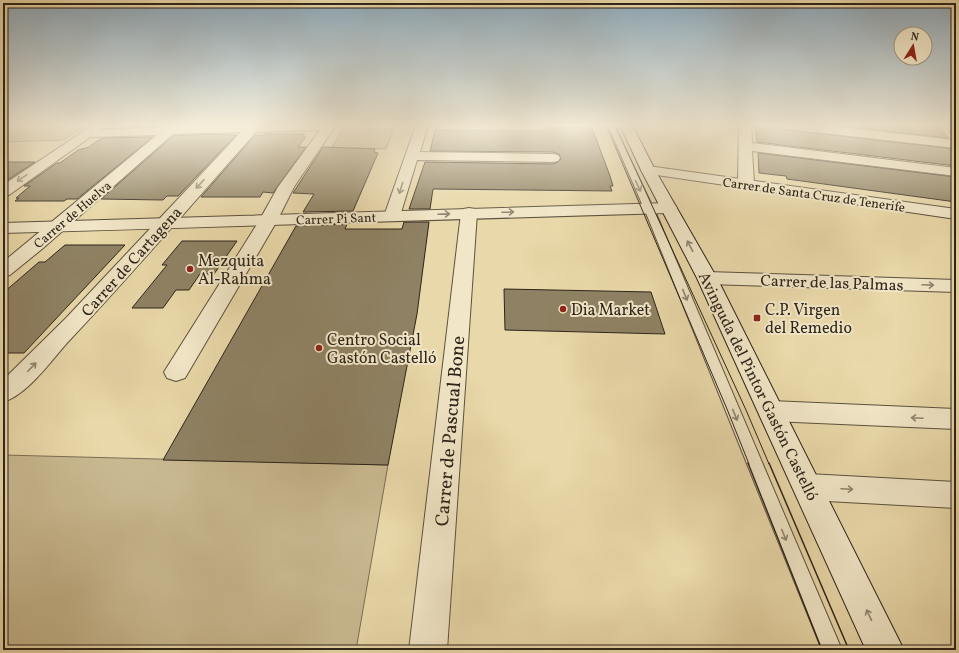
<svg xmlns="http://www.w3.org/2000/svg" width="959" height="653" font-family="Vollkorn,serif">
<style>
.green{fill:#c9b991;stroke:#7b6e56}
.building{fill:#8f8264;stroke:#2d241a}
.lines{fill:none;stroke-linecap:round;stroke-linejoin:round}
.service-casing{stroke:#5c513e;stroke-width:2}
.minor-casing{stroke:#5c513e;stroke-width:2}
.tertiary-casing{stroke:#5c513e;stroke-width:2}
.secondary-casing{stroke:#2d241a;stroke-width:2}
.service{fill:#f1e6c7;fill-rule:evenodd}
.minor{fill:#f1e6c7;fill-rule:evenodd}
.tertiary{fill:#f1e6c7;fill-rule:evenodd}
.secondary{fill:#f1e6c7;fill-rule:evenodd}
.tram-far1{stroke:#2d241a;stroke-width:1}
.tram{stroke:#2d241a;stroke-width:1.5}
.oneway{stroke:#8f8570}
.poi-dot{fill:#8f2418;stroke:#f1e6c7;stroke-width:1.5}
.labels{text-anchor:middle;stroke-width:4;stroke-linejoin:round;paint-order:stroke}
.far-street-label{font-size:13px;fill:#2d241a;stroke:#f1e6c7}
.poi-label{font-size:16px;fill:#2d241a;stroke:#f1e6c7;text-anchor:start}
.street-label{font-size:16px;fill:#2d241a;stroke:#f1e6c7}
.near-street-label{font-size:19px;fill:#2d241a;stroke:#f1e6c7}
</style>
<rect width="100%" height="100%" fill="#e9d8a9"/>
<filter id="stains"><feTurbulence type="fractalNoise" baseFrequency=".005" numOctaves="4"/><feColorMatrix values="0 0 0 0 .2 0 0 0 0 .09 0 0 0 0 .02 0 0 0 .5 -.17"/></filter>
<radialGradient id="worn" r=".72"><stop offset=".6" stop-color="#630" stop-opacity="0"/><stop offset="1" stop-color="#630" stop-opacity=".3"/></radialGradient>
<g class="green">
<path d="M3 125H87L63 140 3 142Z"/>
<path d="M345 125H395L386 149 352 148V149H331Z"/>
<path d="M3 455 388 465 356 650H3Z"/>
</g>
<g class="building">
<path d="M755 125H780L782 129 787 130 956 149V166L757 142Z"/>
<path d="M830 125H938L948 138Z"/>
<path d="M545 127 592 128 610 176 613 186H610L612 191 433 189 430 209H409L425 162 553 164 558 162 561 159 559 154 553 152 430 151 435 130 546 131Z"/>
<path d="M214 134 236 135 178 196H167L163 200 101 199 173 136Z"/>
<path d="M266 134H305L302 137H306L298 147H306L273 193 263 192 260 197H201L255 135H264Z"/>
<path d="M153 137 77 199H67L64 201H15L19 198H16L30 186H24L57 163H60L78 150 89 147 97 141 103 138Z"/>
<path d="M323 147 375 149 374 152 378 153 353 211 303 212 314 194 293 193Z"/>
<path d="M758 153 956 177V202L787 179 786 176 759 173Z"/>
<path d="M3 162H35L3 183Z"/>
<path d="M404 222H429L417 314 388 465 163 460 296 226 347 224 345 229H402Z"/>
<path d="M182 241H237L214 274H200L189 290H176L163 308H132L167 265H162Z"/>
<path d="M65 245H125L24 353H3V293L39 262H45Z"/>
<path d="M504 289 651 292 665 334 505 330Z"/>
</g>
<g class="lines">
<g class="service-casing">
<path id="service" d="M608 125H614L658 218 842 650H822L648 218Z"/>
</g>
<g class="minor-casing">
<g id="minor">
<path d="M171 125 178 127 336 125 294 187 277 221 185 378 176 381 167 378 164 372 259 221 278 187 320 130 256 132C193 203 132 274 67 343 50 362 27 395 3 402V380L66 318 241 132 173 134 42 249 10 275 3 277V262L157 135 88 137 83 136 82 133 83 130 167 127Z"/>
<path d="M416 125H428L420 152 553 154 558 155 560 158 558 161 553 162 417 160 400 216 398 220 392 221 386 220 384 216Z"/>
<path d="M739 125H751L752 143 956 168V176L752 151 754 183 751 186 746 188 741 186 738 183Z"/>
<path d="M781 125H819L956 140V148L787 129 783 128Z"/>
<path d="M945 125H956V134L951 133Z"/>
<path d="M469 208 475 209 477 213 447 650H409L461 213 463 209Z"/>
<path d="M707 272 956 280V292L707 284 700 282 697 278 700 274Z"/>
<path d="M771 401 956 409V429L771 421 762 418 758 411 762 404Z"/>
<path d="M808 474 956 482V508L808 500 798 496 793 487 798 478Z"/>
</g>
</g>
<g class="tertiary-casing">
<g id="tertiary">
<path d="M93 125H107L9 195 3 197V185Z"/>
<path d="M648 166 956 209V219L643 173 641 170 643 167Z"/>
<path d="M669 203 675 205 677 208 675 211 669 213C447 219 225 227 3 233V223Z"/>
</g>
</g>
<g class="secondary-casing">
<path id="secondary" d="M620 125H632L655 170 717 278 904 650H866L697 278 641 170Z"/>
</g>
<use href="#service" class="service"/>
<use href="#minor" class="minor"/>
<use href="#tertiary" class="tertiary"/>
<use href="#secondary" class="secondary"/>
<g class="tram-far1">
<path d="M606 125 727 409 749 464"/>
<path d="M615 125 746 410 769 464"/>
</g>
<g class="tram">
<path d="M748 463 822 650"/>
<path d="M769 463 849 650"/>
</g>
</g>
<defs><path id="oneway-shaft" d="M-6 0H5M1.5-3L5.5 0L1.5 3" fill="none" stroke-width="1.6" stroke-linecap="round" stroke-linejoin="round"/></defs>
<g class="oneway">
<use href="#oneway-shaft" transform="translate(22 178) rotate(146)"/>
<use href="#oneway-shaft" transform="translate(200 184) rotate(133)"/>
<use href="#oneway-shaft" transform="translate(638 186) rotate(65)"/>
<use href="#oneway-shaft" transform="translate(401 188) rotate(108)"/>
<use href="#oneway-shaft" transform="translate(508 212) rotate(-2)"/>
<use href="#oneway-shaft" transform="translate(444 214) rotate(-2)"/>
<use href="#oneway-shaft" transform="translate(690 246) rotate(-118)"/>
<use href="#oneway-shaft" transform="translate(928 285) rotate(2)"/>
<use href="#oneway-shaft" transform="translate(685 295) rotate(68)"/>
<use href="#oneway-shaft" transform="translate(32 367) rotate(-46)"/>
<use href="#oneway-shaft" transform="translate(735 415) rotate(68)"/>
<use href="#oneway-shaft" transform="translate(917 418) rotate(-177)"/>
<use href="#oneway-shaft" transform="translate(847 489) rotate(3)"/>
<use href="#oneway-shaft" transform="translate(784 535) rotate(68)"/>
<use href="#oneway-shaft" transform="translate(869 615) rotate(-115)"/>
</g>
<linearGradient id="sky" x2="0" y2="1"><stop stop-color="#8faabb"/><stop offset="0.58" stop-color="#f5edd8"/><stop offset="1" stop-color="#f5edd8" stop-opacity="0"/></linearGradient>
<rect width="959" height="216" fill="url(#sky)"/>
<g class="poi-dot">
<circle cx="190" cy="269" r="4"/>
<circle cx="563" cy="309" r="4"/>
<rect x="753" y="314" width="8" height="8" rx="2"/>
<circle cx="319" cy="348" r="4"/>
</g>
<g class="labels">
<g class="far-street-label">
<text transform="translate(814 194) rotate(8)" y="5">Carrer de Santa Cruz de Tenerife</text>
<text transform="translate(72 214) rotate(-40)" y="5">Carrer de Huelva</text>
<text transform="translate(336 218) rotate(-2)" y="5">Carrer Pi Sant</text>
</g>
<g class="poi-label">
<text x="198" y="266">Mezquita<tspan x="198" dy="18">Al-Rahma</tspan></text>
<text x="571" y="315">Dia Market</text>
<text x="765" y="315">C.P. Virgen<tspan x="765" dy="18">del Remedio</tspan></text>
<text x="327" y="345">Centro Social<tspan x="327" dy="18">Gastón Castelló</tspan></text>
</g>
<g class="street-label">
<text transform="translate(131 261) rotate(-48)" y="6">Carrer de Cartagena</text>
<text transform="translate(832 282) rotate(2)" y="6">Carrer de las Palmas</text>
<text transform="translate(759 386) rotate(64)" y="6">Avinguda del Pintor Gastón Castelló</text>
</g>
<g class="near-street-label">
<text transform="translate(449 431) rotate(-85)" y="7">Carrer de Pascual Bone</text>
</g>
</g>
<rect width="959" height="653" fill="none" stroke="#e9d8a9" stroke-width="16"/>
<rect x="4" y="4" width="951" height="645" fill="none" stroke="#2d241a" stroke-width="2"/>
<rect x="8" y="8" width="943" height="637" fill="none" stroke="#2d241a"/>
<g transform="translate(913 46) rotate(11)"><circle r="19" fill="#f1e6c7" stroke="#a39882"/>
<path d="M0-3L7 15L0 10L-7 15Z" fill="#8f2418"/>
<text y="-6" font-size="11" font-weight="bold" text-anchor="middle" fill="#2d241a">N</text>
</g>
<rect width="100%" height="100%" filter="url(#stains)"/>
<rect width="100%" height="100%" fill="url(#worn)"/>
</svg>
